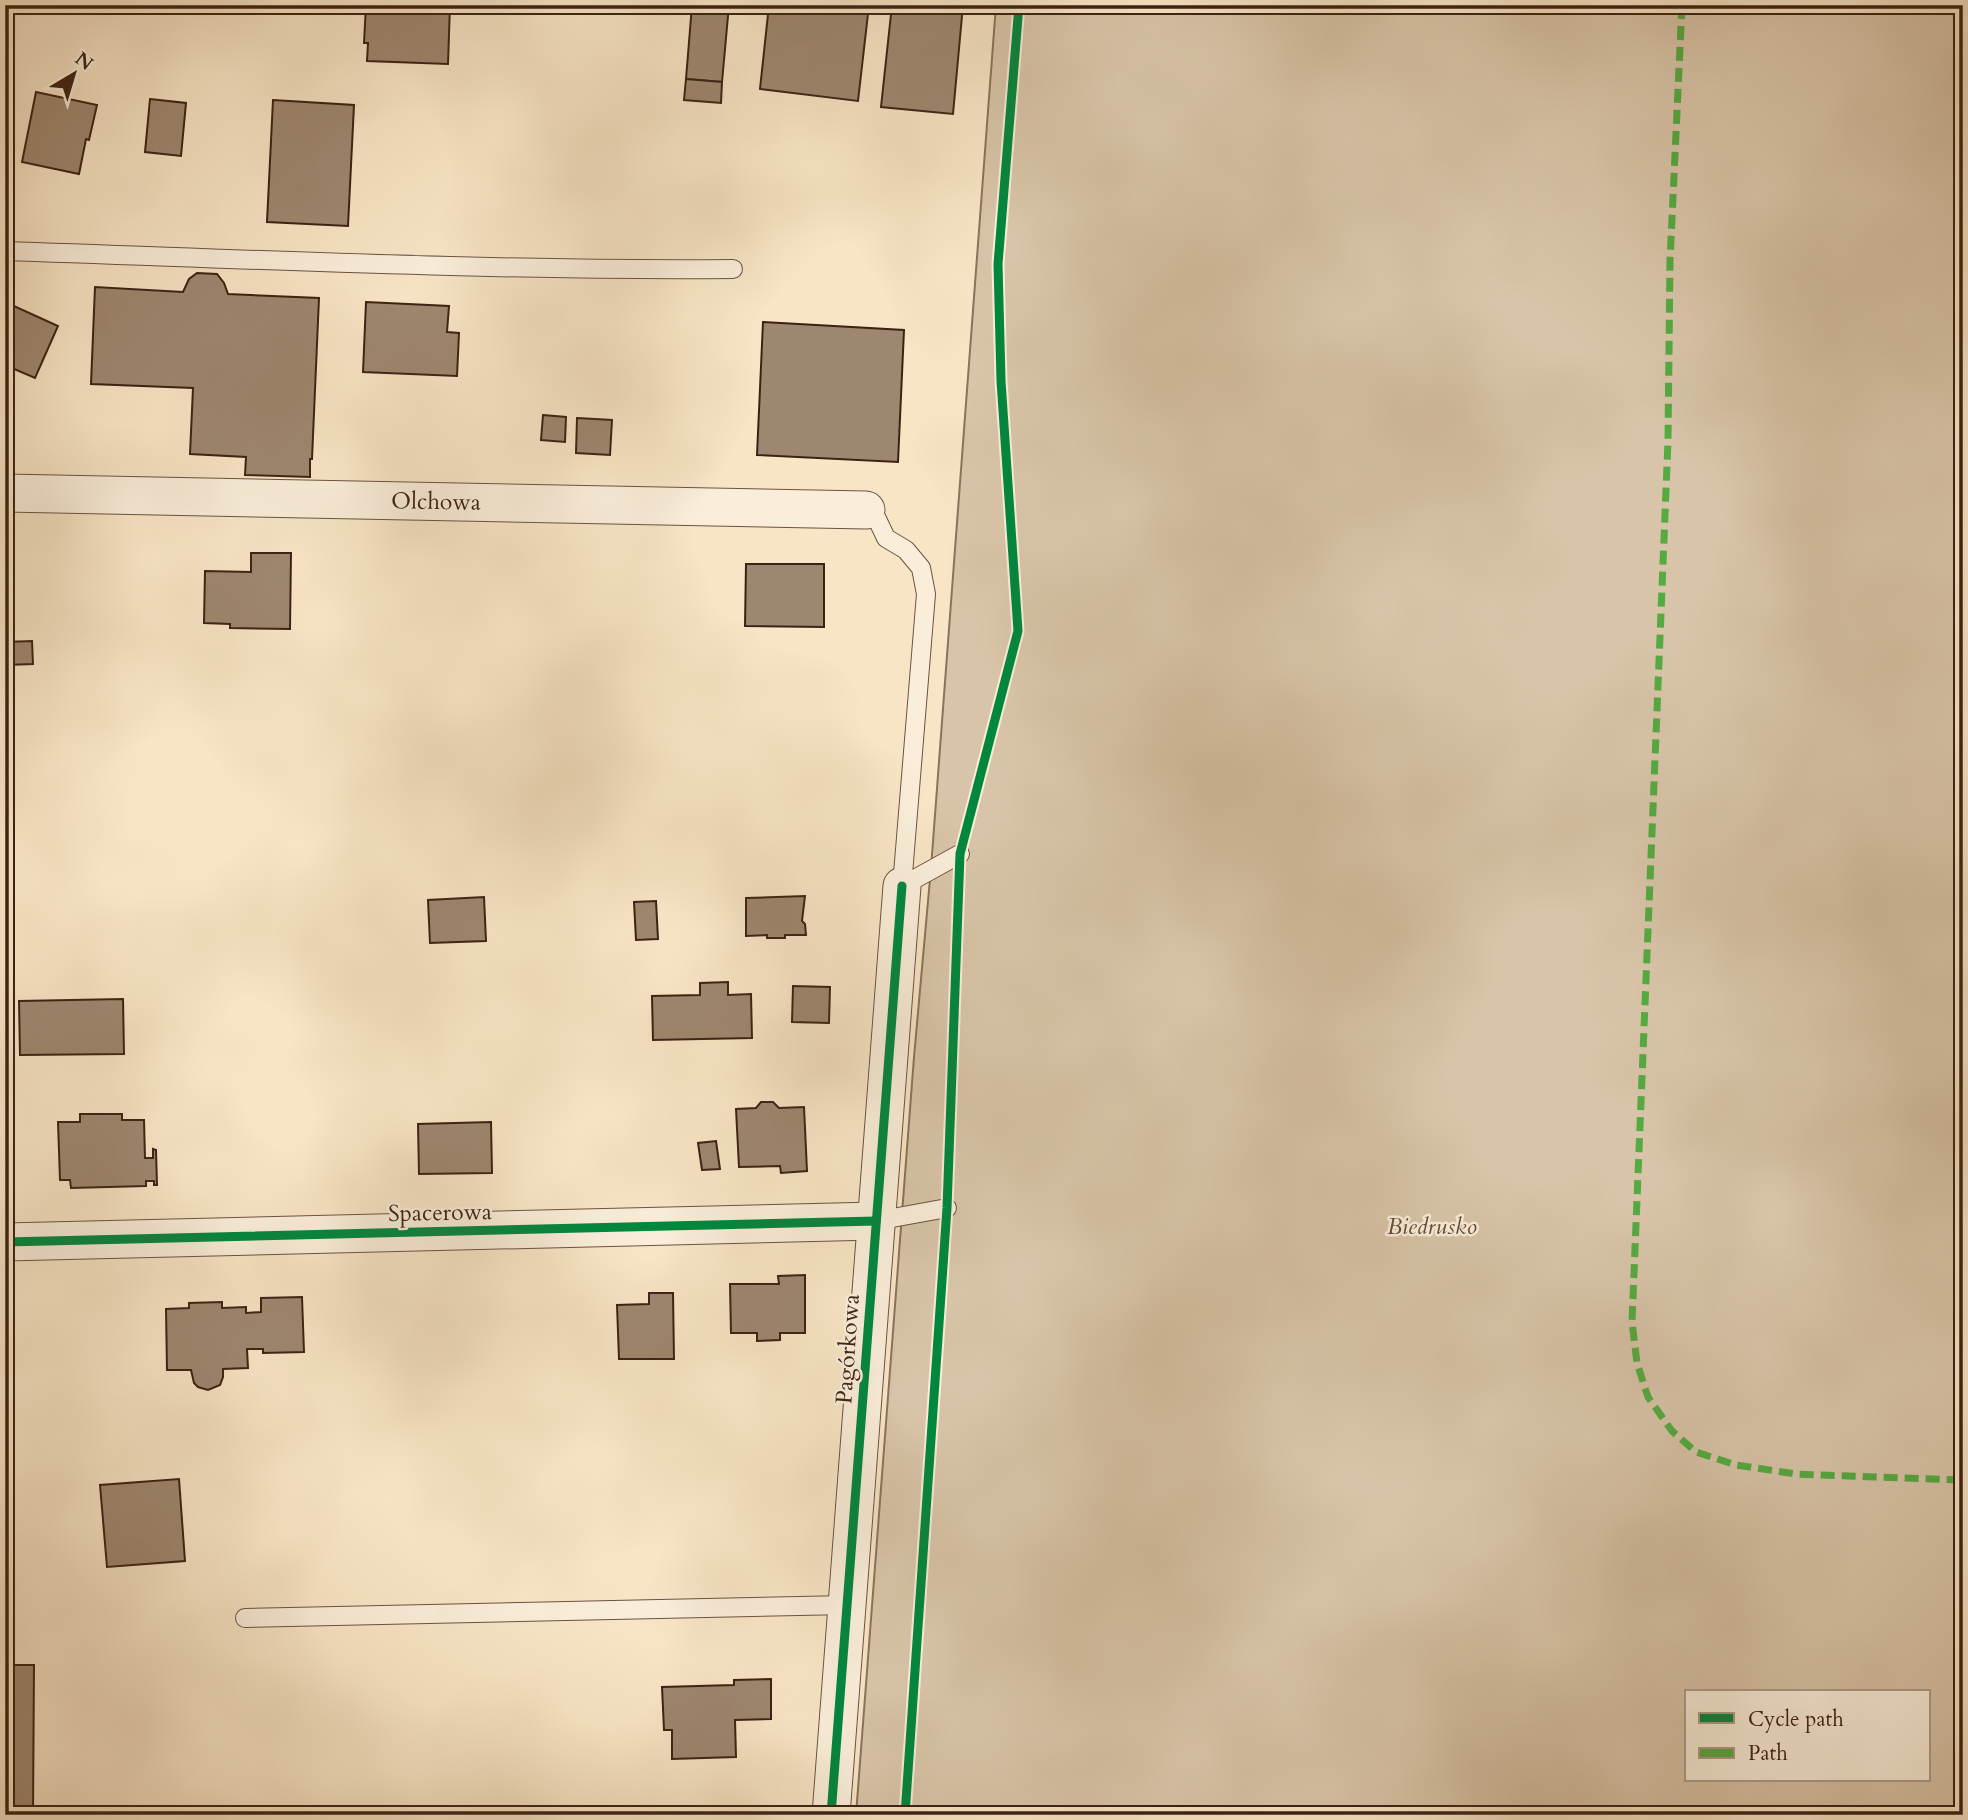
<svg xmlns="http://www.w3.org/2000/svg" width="1968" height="1820" font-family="Cardo,serif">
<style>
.green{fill:#d8c4a8;stroke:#8a735e;stroke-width:2;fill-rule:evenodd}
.building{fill:#9e8770;stroke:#3c2213;stroke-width:2}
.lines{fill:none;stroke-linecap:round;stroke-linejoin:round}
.lane-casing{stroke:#6b5340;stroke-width:20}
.street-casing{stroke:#6b5340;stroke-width:39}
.lane{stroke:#faeeda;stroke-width:18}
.street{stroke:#faeeda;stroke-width:37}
.quiet{stroke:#55aa42;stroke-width:7;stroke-dasharray:14 7;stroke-linecap:butt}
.cycleway-casing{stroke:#faeeda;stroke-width:13}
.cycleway{stroke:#00873e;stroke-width:9}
.labels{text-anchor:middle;stroke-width:5;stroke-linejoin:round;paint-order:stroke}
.street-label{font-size:23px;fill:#3c2213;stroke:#faeeda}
.park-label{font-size:23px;font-style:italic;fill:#634a38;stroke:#faeeda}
</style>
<rect width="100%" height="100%" fill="#f8e5c6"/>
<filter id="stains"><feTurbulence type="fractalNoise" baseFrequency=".00286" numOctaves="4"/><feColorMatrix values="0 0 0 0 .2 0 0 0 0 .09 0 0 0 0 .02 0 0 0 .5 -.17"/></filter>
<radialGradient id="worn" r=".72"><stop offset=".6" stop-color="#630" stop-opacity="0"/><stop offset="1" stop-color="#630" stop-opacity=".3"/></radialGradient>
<path class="green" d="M996 5H1963V1815H856L914 1057 931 868ZM1686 1692H1928V1780H1686Z"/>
<g class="building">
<path d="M366 5H450L448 64 367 61 368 43H364Z"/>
<path d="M692 5H729L722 82 686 79Z"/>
<path d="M769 5H869L858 101 760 89Z"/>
<path d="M892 5H963L953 114 881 107Z"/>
<path d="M686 79 722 82 721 103 684 100Z"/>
<path d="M36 92 97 105 89 140 86 139 79 174 22 162Z"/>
<path d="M150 99 186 103 181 156 145 152Z"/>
<path d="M273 100 354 105 348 226 267 222Z"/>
<path d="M197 273 217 274 224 283 228 294 319 298 312 459H310V477L245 475 246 457 190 454 193 388 91 384 95 287 183 292 189 279Z"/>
<path d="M5 302 58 326 35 378 5 365Z"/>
<path d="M366 302 449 306 447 332 459 333 457 376 363 372Z"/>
<path d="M763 322 904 330 898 462 757 455Z"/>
<path d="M543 415 566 417 565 442 541 440Z"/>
<path d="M577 418 612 420 610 455 576 453Z"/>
<path d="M251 553H291L290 629 230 628V624L204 623 205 571 251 572Z"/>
<path d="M746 564H824V627L745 626Z"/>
<path d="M32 641 33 664 5 665V642Z"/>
<path d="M5 822H7L8 853H5Z"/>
<path d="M805 896 802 921 805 924 806 935H785V938H767V935L746 936V898Z"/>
<path d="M484 897 486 941 430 943 428 900Z"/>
<path d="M656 901 658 939 636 940 634 902Z"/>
<path d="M728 982V995L751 994 752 1038 653 1040 652 996 700 995V983Z"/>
<path d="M793 986 830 987 829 1023 792 1022Z"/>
<path d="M123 999 124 1054 20 1055 19 1001Z"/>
<path d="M761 1102H773L779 1108 804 1107 807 1171 781 1173 780 1166 739 1167 736 1109 756 1108Z"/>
<path d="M80 1114H122V1120H144L145 1158H153V1149L156 1150 157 1185H154V1181H146V1186L71 1188 70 1180H60L58 1122H80Z"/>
<path d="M491 1122 492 1173 419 1174 418 1124Z"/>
<path d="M716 1141 720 1169 702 1170 698 1143Z"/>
<path d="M805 1275V1333H780V1340L757 1341V1333H731L730 1284H779L778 1276Z"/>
<path d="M649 1293H673L674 1359H619L617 1305 649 1304Z"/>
<path d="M302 1297 304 1352 263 1353V1349H247L248 1368 223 1369V1377L220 1385 208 1390 198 1387 194 1383 191 1370H167L166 1309 189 1308V1303L222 1302V1308L246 1307V1313L261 1312V1298Z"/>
<path d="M179 1479 185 1561 107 1567 100 1485Z"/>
<path d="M5 1665H34L33 1815H5Z"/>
<path d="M771 1679V1719L735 1720 736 1757 672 1759V1730H664L662 1687 734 1685V1680Z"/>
</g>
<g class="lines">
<g class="lane-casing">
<g id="lane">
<path d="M5 251C248 259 491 271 733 269"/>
<path d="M866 510 877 519 886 538 906 550 921 568 926 594 902 886"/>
<path d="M902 886 960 854"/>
<path d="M876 1221 947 1208"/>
<path d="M245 1618 848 1605"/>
</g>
</g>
<g class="street-casing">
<g id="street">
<path d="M5 493 866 510"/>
<path d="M5 1242 876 1221"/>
<path d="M831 1815 902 886"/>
</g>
</g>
<use href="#lane" class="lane"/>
<use href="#street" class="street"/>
<path class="quiet" d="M1682 5 1670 261 1668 441 1632 1322 1637 1363 1648 1397 1672 1431 1696 1452 1736 1465 1796 1474 1963 1480"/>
<g class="cycleway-casing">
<g id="cycleway">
<path d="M5 1242 876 1221"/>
<path d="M831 1815 902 886"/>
<path d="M905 1815 947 1208 960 854 1018 631 1001 381 998 264 1019 5"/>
</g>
</g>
<use href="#cycleway" class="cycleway"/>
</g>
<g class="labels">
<g class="street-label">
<text transform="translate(436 501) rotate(1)" y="8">Olchowa</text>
<text transform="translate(440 1212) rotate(-1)" y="8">Spacerowa</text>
<text transform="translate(847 1349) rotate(-86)" y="8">Pagórkowa</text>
</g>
<g class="park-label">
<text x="1432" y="1234">Biedrusko</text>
</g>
</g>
<rect width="1968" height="1820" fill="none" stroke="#f8e5c6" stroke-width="28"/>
<rect x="7" y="7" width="1954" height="1806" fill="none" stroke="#3c2213" stroke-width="3.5"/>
<rect x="14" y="14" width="1940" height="1792" fill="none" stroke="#3c2213" stroke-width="2"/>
<rect x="1685" y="1690" width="245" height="91" fill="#faeeda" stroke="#ae9c8a" stroke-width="2"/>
<rect x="1699" y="1713" width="35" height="10" fill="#00873e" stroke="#ae9c8a" stroke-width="2"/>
<text x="1748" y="1726" font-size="21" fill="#3c2213">Cycle path</text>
<rect x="1699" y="1748" width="35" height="10" fill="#55aa42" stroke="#ae9c8a" stroke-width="2"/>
<text x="1748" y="1760" font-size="21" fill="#3c2213">Path</text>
<g transform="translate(74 74) rotate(38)" stroke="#faeeda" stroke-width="5" paint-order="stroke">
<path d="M0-5L12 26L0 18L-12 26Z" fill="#3c2213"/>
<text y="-10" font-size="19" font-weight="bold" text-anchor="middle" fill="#3c2213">N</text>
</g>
<rect width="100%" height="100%" filter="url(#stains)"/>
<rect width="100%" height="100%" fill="url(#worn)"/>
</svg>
